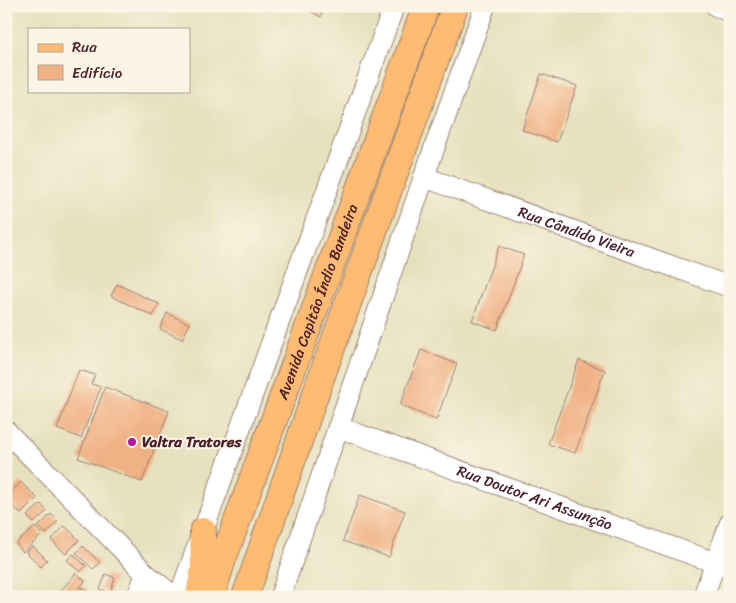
<svg xmlns="http://www.w3.org/2000/svg" width="736" height="603" font-family="Sriracha,sans-serif">
<style>
.building{fill:#f0b184}
.lines{fill:none;stroke-linecap:round;stroke-linejoin:round}
.minor-casing{stroke:#988074;stroke-width:22}
.major-casing{stroke:#988074;stroke-width:28}
.minor{stroke:#fff;stroke-width:20}
.major{stroke:#ffbb71;stroke-width:26}
.poi-dot{fill:#b5179e;stroke:#fcf5e5;stroke-width:2}
.labels{text-anchor:middle;stroke-width:4;stroke-linejoin:round;paint-order:stroke}
.street-label{font-size:15px;fill:#4a1f2b;stroke:#fcf5e5}
.poi-label{font-size:15px;font-weight:bold;fill:#4a1f2b;stroke:#fcf5e5;text-anchor:start}
</style>
<rect width="100%" height="100%" fill="#fcf5e5"/>
<filter id="ink" filterUnits="userSpaceOnUse"><feTurbulence type="fractalNoise" baseFrequency=".02" numOctaves="2"/><feDisplacementMap in="SourceGraphic" scale="10" xChannelSelector="R" yChannelSelector="G"/><feConvolveMatrix kernelMatrix="1 2 1 2 8 2 1 2 1" color-interpolation-filters="sRGB"/></filter>
<filter id="wash" filterUnits="userSpaceOnUse"><feTurbulence type="fractalNoise" baseFrequency=".0096" numOctaves="4" result="noise"/><feDisplacementMap in="SourceGraphic" scale="20" xChannelSelector="R" yChannelSelector="G"/><feGaussianBlur stdDeviation="1.12" result="paint"/><feColorMatrix in="noise" values="0 0 0 0 0 0 0 0 0 0 0 0 0 0 0 0 0 1.4 0 .05"/><feComposite in="paint" operator="in"/></filter>
<g filter="url(#wash)">
<rect width="100%" height="100%" fill="#e7e0bd"/>
<g id="blocks">
<g class="building">
<path d="M301 6H324L321 17Z"/>
<path d="M541 74 577 86 557 142 522 130Z"/>
<path d="M499 246 524 255 497 330 472 321Z"/>
<path d="M117 284 159 304 153 316 111 296Z"/>
<path d="M167 313 190 324 182 339 160 329Z"/>
<path d="M421 350 457 364 436 420 400 405Z"/>
<path d="M579 360 605 370 575 453 548 444Z"/>
<path d="M79 370 95 375 91 384 101 387 81 438 57 429Z"/>
<path d="M105 387 169 411 142 482 78 458Z"/>
<path d="M21 482 37 498 21 514 6 500V497Z"/>
<path d="M360 495 405 511 389 557 343 541Z"/>
<path d="M41 504 47 511 34 523 27 516Z"/>
<path d="M51 514 58 521 46 534 38 527Z"/>
<path d="M65 526 79 540 66 554 51 540Z"/>
<path d="M35 527 42 535 23 552 16 543Z"/>
<path d="M33 546 47 560 41 567 26 552Z"/>
<path d="M83 546 100 563 93 569 76 553Z"/>
<path d="M73 554 86 566 80 572 67 560Z"/>
<path d="M76 573 85 581 72 597H66L60 592Z"/>
<path d="M106 574 115 578 110 593 100 589Z"/>
<path d="M83 587 91 593 88 597H75Z"/>
</g>
</g>
</g>
<g filter="url(#ink)">
<use href="#blocks" fill-opacity="0" stroke="#988074" stroke-width="1"/>
<g class="lines">
<g class="minor-casing">
<g id="minor">
<path d="M716 6 730 12"/>
<path id="s1" d="M424 177 730 287"/>
<path id="s2" d="M338 427 730 568"/>
<path d="M6 431 146 574 175 597"/>
<path d="M137 597 146 574"/>
<path d="M179 597 394 6"/>
<path d="M280 597 424 177 485 6"/>
<path d="M703 597 730 523"/>
</g>
</g>
<g class="major-casing">
<g id="major">
<path d="M199 595 204 569 203 531"/>
<path id="s3" d="M211 597 222 562 426 6"/>
<path d="M245 597 321 378 455 6"/>
</g>
</g>
<use href="#minor" class="minor"/>
<use href="#major" class="major"/>
</g>
</g>
<circle class="poi-dot" cx="132" cy="442" r="5"/>
<g class="labels">
<g class="street-label">
<text dy="5" stroke="none"><textPath href="#s1" startOffset="162">Rua Cândido Vieira</textPath></text>
<text dy="5" stroke="none"><textPath href="#s3" startOffset="314">Avenida Capitão Índio Bandeira</textPath></text>
<text dy="5" stroke="none"><textPath href="#s2" startOffset="209">Rua Doutor Ari Assunção</textPath></text>
</g>
<g class="poi-label">
<text x="142" y="447">Valtra Tratores</text>
</g>
</g>
<rect width="736" height="603" fill="none" stroke="#fcf5e5" stroke-width="25"/>
<rect x="28" y="28" width="162" height="65" fill="#fcf5e5" stroke="#b59f9b"/>
<rect x="38" y="44" width="25" height="8" fill="#ffbb71" stroke="#b59f9b"/>
<text x="72" y="52" font-size="15" fill="#4a1f2b">Rua</text>
<rect x="38" y="65" width="25" height="15" fill="#f0b184" stroke="#b59f9b"/>
<text x="72" y="78" font-size="15" fill="#4a1f2b">Edifício</text>
</svg>
